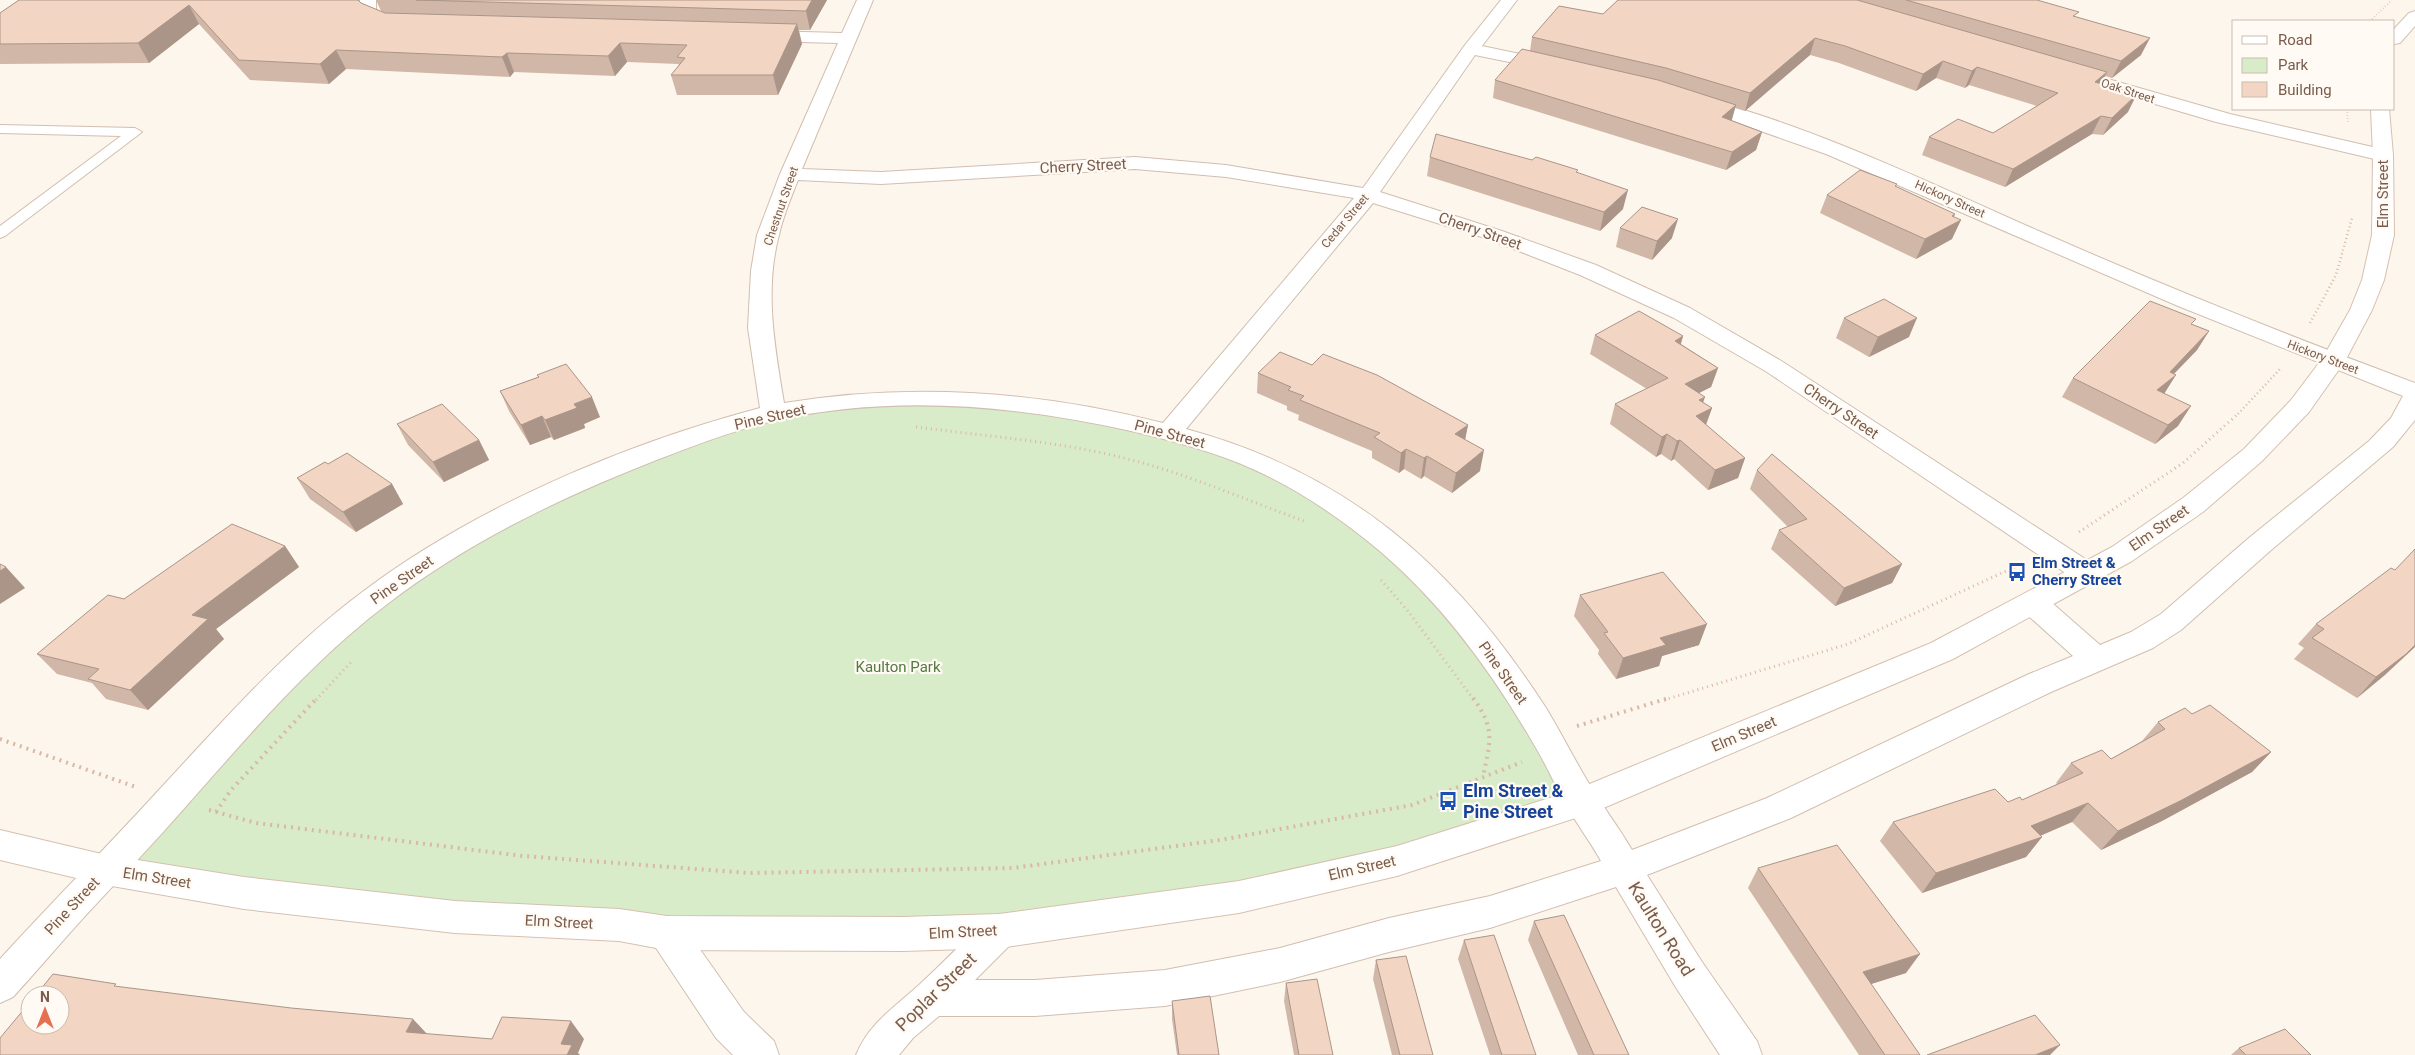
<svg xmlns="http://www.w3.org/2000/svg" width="2415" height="1055" font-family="Roboto,sans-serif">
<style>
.green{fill:#d8ecc9}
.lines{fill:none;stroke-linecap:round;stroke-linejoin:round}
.lane-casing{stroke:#d1beb0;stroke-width:2}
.street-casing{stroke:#d1beb0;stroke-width:2}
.secondary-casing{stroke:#d6c0b0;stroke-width:2}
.path-far3{stroke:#d9b8a5;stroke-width:2;stroke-dasharray:0.5 2.5;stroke-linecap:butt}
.path-far2{stroke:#d9b8a5;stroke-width:2.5;stroke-dasharray:1 3;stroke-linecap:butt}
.path-far1{stroke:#d9b8a5;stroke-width:3;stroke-dasharray:1 4;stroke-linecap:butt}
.path{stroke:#d9b8a5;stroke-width:4;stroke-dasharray:2 5;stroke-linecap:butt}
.lane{fill:#fff;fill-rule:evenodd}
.street{fill:#fff;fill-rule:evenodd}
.secondary{fill:#fff;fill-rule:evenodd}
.wall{fill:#d1b7a8}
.shaded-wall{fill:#aa9588}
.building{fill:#f3d5c3;stroke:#aa9588}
.labels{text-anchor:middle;stroke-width:4.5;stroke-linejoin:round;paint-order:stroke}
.far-street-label{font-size:12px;fill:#7a5c4d;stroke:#fffaf3}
.street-label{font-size:15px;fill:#7a5c4d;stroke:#fffaf3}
.transit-label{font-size:15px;font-weight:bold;fill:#164399;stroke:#fffaf3;text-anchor:start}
.park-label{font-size:15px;fill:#537a41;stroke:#fffaf3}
.near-transit-label{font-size:18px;font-weight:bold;fill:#164399;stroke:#fffaf3;text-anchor:start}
.near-street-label{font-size:18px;fill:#7a5c4d;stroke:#fffaf3}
</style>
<rect width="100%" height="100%" fill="#fdf6ec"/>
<path class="green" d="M888 399 1042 405 1262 463 1421 571 1582 802 1397 861 999 931 667 933 106 870 259 703 490 524 773 413Z"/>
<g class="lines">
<g class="lane-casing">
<path id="lane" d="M0 125 135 128 142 132 5 236 0 238V226L121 136 0 133Z"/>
</g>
<g class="street-casing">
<g id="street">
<path d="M360 0H376V10L380 16 402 21 404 25 402 29 396 30 368 23 360 10Z"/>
<path d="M857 0H873L802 169 881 172 1135 157 1226 165 1363 188 1465 45 1501 0H1517L1482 46 1558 62 1561 66 1558 70 1552 71 1475 55 1380 192 1502 231 1596 265 1690 308 1783 362 2096 566 2100 573 2096 580 2086 583 2076 580 1767 372 1674 318 1580 275 1488 239 1373 203 1186 429C1349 473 1455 567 1546 708 1562 734 1575 761 1591 787 1604 808 1619 828 1632 850L1767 798 2029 674 2073 656 2023 611 2018 603 2023 595 2033 592 2043 595 2100 645 2131 632 2161 614 2250 537 2369 441 2391 418 2403 396 2178 306 1826 154 1692 107 1689 103 1692 99 1698 97C1813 126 1932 184 2041 232 2164 286 2289 336 2415 383V420L2393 447 2270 551 2181 630 2153 648 2051 692 1791 818 1647 875 1702 962 1757 1041 1762 1055H1720L1675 986 1616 887 1490 928 1389 952 1280 982 1165 1006 1035 1016H939L913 1038 899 1055H856C869 1023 895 1007 920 984 943 963 964 941 986 919L999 914 1012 919 1017 931 1012 943 975 980H1035L1165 970 1280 948 1389 918 1490 896 1601 861C1591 843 1579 827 1569 810 1557 790 1548 768 1536 748 1494 675 1445 607 1381 552 1343 520 1301 491 1255 470 1216 452 1173 441 1131 431 1015 405 891 394 773 421 734 430 696 445 659 459 562 497 469 541 386 605 311 662 250 734 188 804 155 842 120 878 86 915 61 942 38 970 13 997L0 1003V959C52 902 106 848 158 791 222 722 285 650 361 593 473 508 624 444 760 408L748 328 751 271 757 235 780 174 838 43 764 41 758 40 756 36 758 32 764 31 842 33ZM1135 169 1226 177 1354 198 1163 423C1038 391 912 382 784 403 775 348 764 291 779 235 783 216 791 198 798 180L881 184Z"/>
<path d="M2066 67 2230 114 2390 151 2393 155 2390 159 2383 161 2216 122 2060 76 2057 72 2060 68Z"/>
<path d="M667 916 680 921 744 1012 774 1041 779 1055H733L716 1038 654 945 649 933 654 921Z"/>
</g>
</g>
<g class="secondary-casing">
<g id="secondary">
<path d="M2415 11V26L2400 43 2394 44V29L2409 13Z"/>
<path d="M2371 109H2389L2393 155 2394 235 2384 280 2372 310 2345 361 2309 412 2262 461 2203 512 2132 561 1953 659 1594 812 1397 876 1239 913 999 948 903 951 667 950 619 941 455 933 244 909 106 885 0 860V830L106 855 244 877 455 901 619 909 667 916 903 917 999 914 1239 881 1397 846 1575 790 1931 643 2112 547 2183 498 2244 449 2291 400 2322 359 2350 310 2362 280 2372 235 2373 155Z"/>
</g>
</g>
<g class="path-far3">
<path d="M2370 21 2391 1"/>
<path d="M2347 109 2348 122"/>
</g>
<g class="path-far2">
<path d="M2310 323 2336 275 2352 218"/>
<path d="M2238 414 2281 368"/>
</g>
<g class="path-far1">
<path d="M916 427C984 436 1054 441 1120 457 1183 472 1243 499 1304 521"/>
<path d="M2079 532 2183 463 2239 413"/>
<path d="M1381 580 1408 611 1474 700"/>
<path d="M316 700 351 662"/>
<path d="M1664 700 1848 644 2019 565"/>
</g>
<g class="path">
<path d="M1473 698C1496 729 1490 742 1483 777"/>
<path d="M1577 726 1669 698"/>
<path d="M0 739 136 787"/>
<path d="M209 810 256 823 523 856 749 873 1013 868 1220 840 1412 805 1522 762"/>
<path d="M216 812 231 790 317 698"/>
</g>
<use href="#lane" class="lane"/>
<use href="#street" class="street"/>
<use href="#secondary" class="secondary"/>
</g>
<g class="wall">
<path d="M19 0H358L361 3 385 13 381 11 376 0H827L810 30H799L802 44 778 95H677L671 75 679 65 678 64 627 62 615 76 514 72 510 77 346 69 329 84 250 80 199 24 149 63 0 64V13Z"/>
<path d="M1618 0H2037L2077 17 2141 55 2112 78 2105 76 2101 84 2128 112 2103 135 2092 134 2005 187 1922 155 1929 137 1993 133 2037 106 1969 85 1965 88 1936 78 1916 91 1839 63 1810 55 1745 111 1735 108 1731 120 1762 132 1756 150 1726 170 1493 98 1495 80 1530 51 1532 37 1603 14Z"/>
<path d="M1430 157 1623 209 1600 231 1427 176Z"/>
<path d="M1896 187 1954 217 1952 239 1916 259 1820 213 1827 195Z"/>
<path d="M1620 228 1672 238 1652 260 1616 247Z"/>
<path d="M1844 318 1909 337 1869 357 1836 338Z"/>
<path d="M2192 324 2209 331 2197 350 2174 374 2164 394 2178 426 2155 444 2062 397 2073 378Z"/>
<path d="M1595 335 1683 336 1681 344 1718 368 1711 387 1699 393 1703 402 1712 408 1706 425 1745 458 1738 478 1708 490 1674 459 1671 461 1661 454 1656 457 1610 424 1615 404 1647 389 1590 354Z"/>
<path d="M1258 373 1468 425 1465 440 1480 471 1452 493 1424 476 1421 479 1404 469 1399 473 1372 458V451L1298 420 1299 415 1287 410V406L1257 393Z"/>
<path d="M537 375 600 417 584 424 585 428 554 440 551 437 530 445 509 411 500 391 538 377Z"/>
<path d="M397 424 479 440 489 460 444 482 408 445Z"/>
<path d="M328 464 392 484 403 504 356 532 310 499 297 478Z"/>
<path d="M1757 470 1902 564 1892 583 1835 606 1771 549 1779 530 1788 527 1750 489Z"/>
<path d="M285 546 299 567 216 629 224 639 148 710 106 699 92 683 57 674 37 654 124 599Z"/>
<path d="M2395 570 2386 674 2357 698 2294 659 2304 648 2298 644 2316 624Z"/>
<path d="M1580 595 1699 645 1662 656 1659 666 1616 679 1598 654 1599 650 1574 616Z"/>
<path d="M2192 714 2271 752 2252 772 2162 821 2101 850 2072 822 2040 836 2042 837 2026 857 1922 893 1880 841 1893 822 2022 800 2057 784 2056 783 2071 763 2111 759 2142 741 2158 722Z"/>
<path d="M1758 868 1906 973 1871 984 1920 1055H1859L1748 888Z"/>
<path d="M1534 921 1629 1055H1578L1528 940Z"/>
<path d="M1464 940 1536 1055H1490L1458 959Z"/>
<path d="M1376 960 1433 1055H1392L1373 979Z"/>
<path d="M1286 983 1333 1055H1294L1284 1001Z"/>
<path d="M1172 1001 1219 1055H1177L1172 1019Z"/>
<path d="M2239 1048 2311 1055H2231Z"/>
</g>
<g class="shaded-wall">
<path d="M812 0H827L810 30 806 11Z"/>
<path d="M189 5 199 24 149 63 138 43Z"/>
<path d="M797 24 802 44 778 95 773 75Z"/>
<path d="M1815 38 1810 55 1745 111 1750 93Z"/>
<path d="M2150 38 2141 55 2112 78 2121 61Z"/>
<path d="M620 43 627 62 615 76 608 56Z"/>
<path d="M336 50 346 69 329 84 320 64Z"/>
<path d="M507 53 514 72 510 77 502 57Z"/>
<path d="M1943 61 1936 78 1916 91 1923 74Z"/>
<path d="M1977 67 1969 85 1965 88 1972 71Z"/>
<path d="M2107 72 2098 89 2095 82Z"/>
<path d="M2137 94 2128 112 2103 135 2112 118Z"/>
<path d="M1736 105 1731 123 1722 117Z"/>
<path d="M2101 116 2092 134 2005 187 2013 169Z"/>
<path d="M1762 132 1756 150 1726 170 1732 152Z"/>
<path d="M1628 190 1623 209 1600 231 1604 212Z"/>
<path d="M1955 214 1950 226 1961 220 1952 239 1916 259 1925 239 1952 216Z"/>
<path d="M1678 219 1672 238 1652 260 1657 241Z"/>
<path d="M1917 318 1909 337 1869 357 1878 337Z"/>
<path d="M2209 331 2197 350 2164 384 2176 375 2164 394 2157 390 2170 372Z"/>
<path d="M1683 336 1677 356 1675 341Z"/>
<path d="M1718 368 1711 387 1679 403 1685 384Z"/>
<path d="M592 397 600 417 584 424 585 428 554 440 545 420 574 404Z"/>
<path d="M1705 397 1699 414 1712 408 1705 427 1696 418 1699 400Z"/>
<path d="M2191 406 2178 426 2155 444 2168 425Z"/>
<path d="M542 416 551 437 530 445 521 425Z"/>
<path d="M1468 425 1464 445 1455 434Z"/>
<path d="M1667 434 1661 454 1656 457 1662 437Z"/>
<path d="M479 440 489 460 444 482 433 462Z"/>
<path d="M1680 440 1674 459 1671 461 1677 441Z"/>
<path d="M1406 449 1404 469 1399 473 1401 453Z"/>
<path d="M1484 450 1480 471 1452 493 1456 473Z"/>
<path d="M1427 456 1424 476 1421 479 1424 458Z"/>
<path d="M1745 458 1738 478 1708 490 1715 470Z"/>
<path d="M392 484 403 504 356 532 343 512Z"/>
<path d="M285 546 299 567 216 629 224 639 148 710 130 690 192 615Z"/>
<path d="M1902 564 1892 583 1835 606 1844 588Z"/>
<path d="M6 567 25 588 0 604V571Z"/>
<path d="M1707 624 1699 645 1662 656 1659 666 1616 679 1623 658 1660 638Z"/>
<path d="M2415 645V647L2386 674 2357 698 2376 677Z"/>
<path d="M2271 752 2252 772 2162 821 2101 850 2118 831Z"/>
<path d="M2088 803 2072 822 2016 846 2031 826Z"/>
<path d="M2042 837 2026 857 1922 893 1936 873Z"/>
<path d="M1920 954 1906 973 1849 991 1863 972Z"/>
<path d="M413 1019 430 1037 406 1032Z"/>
<path d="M571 1021 584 1039 578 1053 580 1055H567L561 1044Z"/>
<path d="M2060 1045 2050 1055H2035Z"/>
</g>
<g class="building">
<path d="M19 0H358L361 3 385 13 797 24 773 75H671L685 58 677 57 687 45 620 43 608 56 507 53 502 57 336 50 320 64 239 60 189 5 138 43 0 44V13Z"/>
<path d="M416 0H812L806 11Z"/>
<path d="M1618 0H1857L2107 72 2095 82 2137 94 2112 118 2101 116 2013 169 1929 137 1958 119 1993 133 2058 93 1977 67 1972 71 1943 61 1923 74 1845 46 1815 38 1750 93 1666 68 1532 37 1559 6 1603 14Z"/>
<path d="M1906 0H2037L2079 12 2073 16 2150 38 2121 61Z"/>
<path d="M1522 49 1658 80 1736 105 1722 117 1762 132 1732 152 1495 80Z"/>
<path d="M1436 134 1532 160 1536 157 1578 170 1576 172 1628 190 1604 212 1430 157Z"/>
<path d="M1860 170 1897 184 1895 186 1955 214 1952 216 1961 220 1925 239 1827 195Z"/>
<path d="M1642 207 1678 219 1657 241 1620 228Z"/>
<path d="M1884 299 1917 318 1878 337 1844 318Z"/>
<path d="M2150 301 2196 319 2191 324 2209 331 2170 372 2176 375 2157 390 2191 406 2168 425 2073 378Z"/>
<path d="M1639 311 1683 336 1675 341 1718 368 1685 384 1705 397 1699 400 1712 408 1696 416 1745 458 1715 470 1680 440 1677 441 1667 434 1662 437 1615 404 1668 378 1595 335Z"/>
<path d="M1280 352 1312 365 1323 354 1377 375 1468 425 1455 434 1484 450 1456 473 1427 456 1424 458 1406 449 1401 453 1374 437 1380 433 1300 400 1304 396 1288 390 1291 387 1258 373Z"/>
<path d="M566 364 592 397 574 404 577 408 545 420 542 416 521 425 500 391 539 377 537 375Z"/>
<path d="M442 404 479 440 433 462 397 424Z"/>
<path d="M347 453 392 484 343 512 297 478 325 462 328 464Z"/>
<path d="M1772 454 1902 564 1844 588 1779 530 1807 519 1757 470Z"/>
<path d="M232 524 285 546 192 615 208 619 130 690 88 679 99 669 37 654 108 595 124 599Z"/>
<path d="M2415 549V645L2406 654 2376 677 2312 638 2324 629 2316 624 2391 568 2395 570Z"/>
<path d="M0 564 6 567 0 571Z"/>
<path d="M1663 572 1707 624 1660 638 1666 645 1623 658 1604 633 1608 632 1580 595Z"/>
<path d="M2210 705 2271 752 2180 801 2118 831 2088 803 2031 826 2042 837 1936 873 1893 822 1995 789 2008 802 2020 797 2022 800 2083 773 2071 763 2102 750 2111 759 2165 729 2158 722 2185 708 2192 714Z"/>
<path d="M1837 845 1920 954 1863 972 1920 1055H1885L1758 868Z"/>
<path d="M1564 915 1629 1055H1594L1534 921Z"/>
<path d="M1494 935 1536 1055H1502L1464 940Z"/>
<path d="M1406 956 1433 1055H1400L1376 960Z"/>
<path d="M53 974 116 984 114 986 291 1008 413 1019 406 1032 492 1039 502 1017 571 1021 561 1044 572 1045 567 1055H0V1038L30 1002V1025H60V995H36Z"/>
<path d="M1317 979 1333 1055H1299L1286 983Z"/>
<path d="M1210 996 1219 1055H1179L1172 1001Z"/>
<path d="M2035 1015 2060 1045 2035 1055H1927Z"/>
<path d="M2285 1029 2311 1055H2246L2239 1048Z"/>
</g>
<defs>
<g id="bus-bare" transform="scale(1.5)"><path d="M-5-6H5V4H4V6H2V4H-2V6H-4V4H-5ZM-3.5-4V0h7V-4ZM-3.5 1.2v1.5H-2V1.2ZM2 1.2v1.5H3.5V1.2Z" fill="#1a4fb4" stroke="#fffaf3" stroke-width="2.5" paint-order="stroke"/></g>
</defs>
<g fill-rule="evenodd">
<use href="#bus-bare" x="2017" y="572"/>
<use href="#bus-bare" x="1448" y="801"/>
</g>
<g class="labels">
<g class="far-street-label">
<text transform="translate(2128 91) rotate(18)" y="4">Oak Street</text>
<text transform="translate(1950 199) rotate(24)" y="4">Hickory Street</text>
<text transform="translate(781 206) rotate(-71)" y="4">Chestnut Street</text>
<text transform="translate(1345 221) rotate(-50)" y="4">Cedar Street</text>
<text transform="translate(2323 357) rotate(21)" y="4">Hickory Street</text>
</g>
<g class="street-label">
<text transform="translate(1083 166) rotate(-3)" y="5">Cherry Street</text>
<text transform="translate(2383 194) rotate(-90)" y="5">Elm Street</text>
<text transform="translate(1480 231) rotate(19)" y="5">Cherry Street</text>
<text transform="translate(1841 411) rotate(34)" y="5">Cherry Street</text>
<text transform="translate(770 417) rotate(-13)" y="5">Pine Street</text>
<text transform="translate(1170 434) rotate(15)" y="5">Pine Street</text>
<text transform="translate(2159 528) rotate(-35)" y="5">Elm Street</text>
<text transform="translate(402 580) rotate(-35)" y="5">Pine Street</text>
<text transform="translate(1503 673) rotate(55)" y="5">Pine Street</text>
<text transform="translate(1744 734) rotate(-23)" y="5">Elm Street</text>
<text transform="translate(1362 868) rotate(-13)" y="5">Elm Street</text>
<text transform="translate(157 878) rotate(9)" y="5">Elm Street</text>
<text transform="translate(72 906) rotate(-47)" y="5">Pine Street</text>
<text transform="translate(559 922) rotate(3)" y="5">Elm Street</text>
<text transform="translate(963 932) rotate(-3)" y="5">Elm Street</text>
</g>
<g class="transit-label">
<text x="2032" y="568">Elm Street &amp;<tspan x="2032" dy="17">Cherry Street</tspan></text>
</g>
<g class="park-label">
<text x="898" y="672">Kaulton Park</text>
</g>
<g class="near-transit-label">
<text x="1463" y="797">Elm Street &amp;<tspan x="1463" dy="21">Pine Street</tspan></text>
</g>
<g class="near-street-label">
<text transform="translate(1661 929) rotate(58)" y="6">Kaulton Road</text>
<text transform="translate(936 992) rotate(-44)" y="6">Poplar Street</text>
</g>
</g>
<rect x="2232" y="20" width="162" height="90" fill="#fffaf3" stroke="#cabbb1"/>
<rect x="2242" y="36" width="25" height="8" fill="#ffffff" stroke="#cabbb1"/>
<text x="2278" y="45" font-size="15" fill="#7a5c4d">Road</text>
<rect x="2242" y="58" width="25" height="15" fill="#d8ecc9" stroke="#cabbb1"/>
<text x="2278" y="70" font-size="15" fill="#7a5c4d">Park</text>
<rect x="2242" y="82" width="25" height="15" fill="#f3d5c3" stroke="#cabbb1"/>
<text x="2278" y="95" font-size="15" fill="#7a5c4d">Building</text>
<g transform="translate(45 1010)"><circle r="24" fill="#fffaf3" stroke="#cabbb1"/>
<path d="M0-4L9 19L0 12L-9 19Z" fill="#e76f51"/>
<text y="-8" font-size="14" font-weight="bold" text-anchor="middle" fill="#7a5c4d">N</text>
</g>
</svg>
